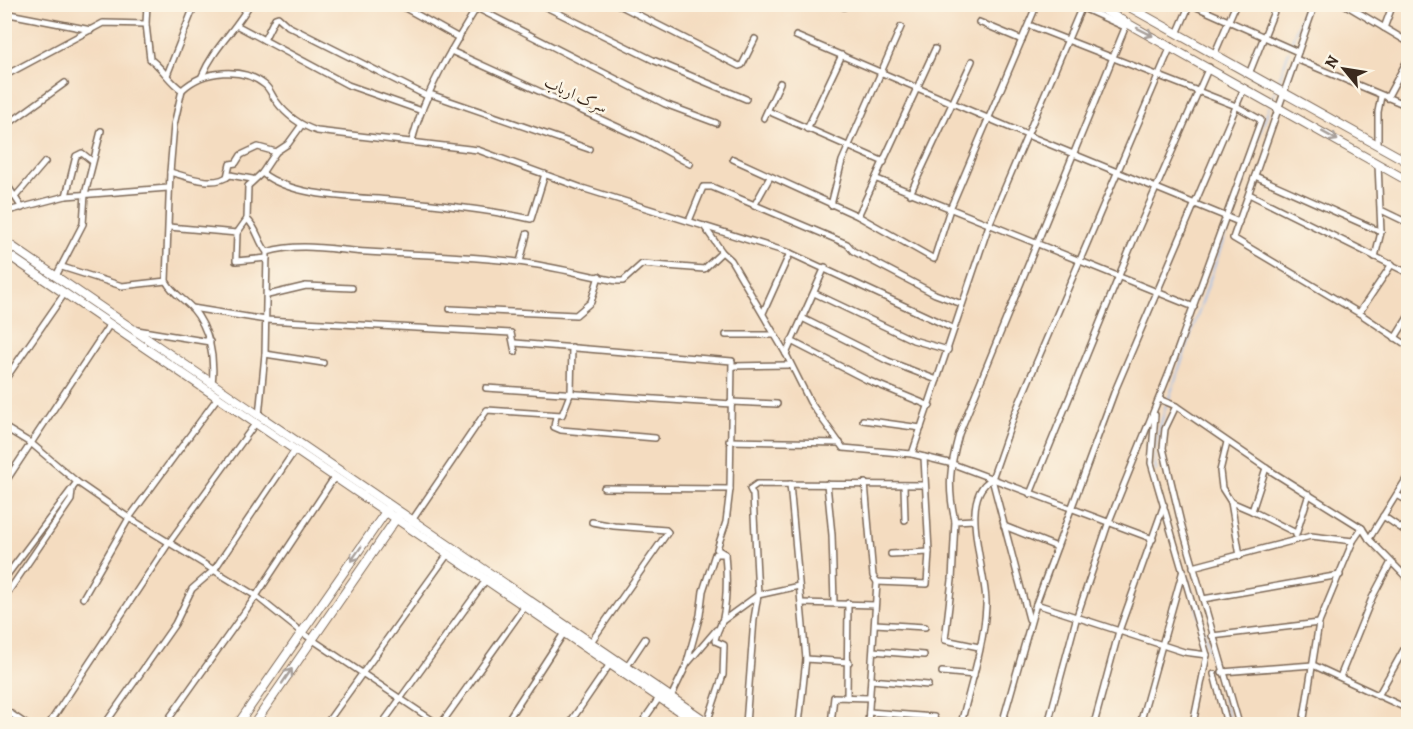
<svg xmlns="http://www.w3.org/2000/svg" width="1413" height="729" font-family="Alegreya,Amiri,serif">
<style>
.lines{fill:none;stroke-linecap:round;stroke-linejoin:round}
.stream{stroke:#86b7f2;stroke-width:1.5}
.street-casing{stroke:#7c6857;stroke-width:8}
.secondary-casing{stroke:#7c6857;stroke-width:10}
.street{stroke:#fff;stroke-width:5}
.secondary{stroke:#fff;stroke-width:8}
.oneway{stroke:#a79f9a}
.labels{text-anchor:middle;stroke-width:5;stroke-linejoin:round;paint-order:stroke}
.street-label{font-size:16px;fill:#3b2a1e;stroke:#fcf5e5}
</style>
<rect width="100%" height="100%" fill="#fcf5e5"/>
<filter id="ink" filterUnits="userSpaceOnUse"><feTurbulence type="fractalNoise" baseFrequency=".0167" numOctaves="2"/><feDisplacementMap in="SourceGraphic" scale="12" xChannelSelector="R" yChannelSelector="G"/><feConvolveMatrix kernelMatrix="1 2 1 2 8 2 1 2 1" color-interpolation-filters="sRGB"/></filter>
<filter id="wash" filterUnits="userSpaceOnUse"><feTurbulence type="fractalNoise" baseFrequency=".008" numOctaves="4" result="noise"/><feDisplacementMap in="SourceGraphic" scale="24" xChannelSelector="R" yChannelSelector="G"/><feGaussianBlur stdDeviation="1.35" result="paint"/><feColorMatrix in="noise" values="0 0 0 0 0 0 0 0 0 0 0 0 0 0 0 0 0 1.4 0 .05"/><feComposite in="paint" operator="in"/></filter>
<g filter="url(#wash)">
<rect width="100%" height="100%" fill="#f4dcc0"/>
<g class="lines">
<g class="stream">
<path d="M1290 46 1305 4"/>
<path d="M1277 86 1289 51"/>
<path d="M1272 100 1275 90"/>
<path d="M1232 216 1269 107"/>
<path d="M1168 401 1230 221"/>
<path d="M1156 471 1154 450 1166 405"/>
<path d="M1187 576 1216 672"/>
<path d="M1223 697 1231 724"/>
</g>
</g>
</g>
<g filter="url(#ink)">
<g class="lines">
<g class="street-casing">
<g id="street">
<path d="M147 4 146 24 150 59C163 68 169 82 182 90 203 70 242 66 265 85 270 89 272 96 276 101 287 116 299 125 317 131L478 150 582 188 790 253 954 329"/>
<path d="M398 4 459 38"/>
<path d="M469 4 665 104 716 123"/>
<path d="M540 4 653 60 746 99"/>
<path d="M617 4 739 66 742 65 755 39"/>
<path d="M1074 4 1125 27"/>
<path d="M1190 4 1298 52"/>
<path d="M1315 4 1233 238 1359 313 1408 346"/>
<path d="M1344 4 1408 42"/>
<path d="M844 7 845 4"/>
<path d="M4 13 91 30"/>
<path d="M979 22 1022 40"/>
<path d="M1029 25 1236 106 1261 120 1169 373 1108 524 1077 616 1048 724"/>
<path d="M238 26 348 85 422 111"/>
<path d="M1384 28 1393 4"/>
<path d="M1177 34 1190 4"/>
<path d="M796 36 1027 135 1239 222"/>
<path d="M264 40 275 18 278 17 288 26 429 97"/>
<path d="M451 51 646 140 690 164"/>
<path d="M1214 55 1236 4"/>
<path d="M1296 59 1408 106"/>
<path d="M1249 74 1277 4"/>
<path d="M167 75 195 4"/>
<path d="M4 76 103 23 146 24"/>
<path d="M202 76C215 46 234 32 250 4"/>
<path d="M182 90 174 125 170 172 166 281C173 294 183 298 192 308 210 329 215 358 212 384"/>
<path d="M430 94 589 149"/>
<path d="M1387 98 1408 59"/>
<path d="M768 111 884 162"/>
<path d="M764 118 780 83"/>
<path d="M4 127 65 83"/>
<path d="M807 129 842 55"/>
<path d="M412 141C424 93 453 46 479 4"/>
<path d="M1378 145V112L1381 96"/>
<path d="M733 159 858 216 934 259 950 209 1037 4"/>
<path d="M170 172C188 177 214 188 230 175L252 179"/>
<path d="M262 173C293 197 351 197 390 200 436 204 486 209 531 219L545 174"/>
<path d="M1255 176 1381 232"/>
<path d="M227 177 230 164 236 163 241 155 258 147 276 152"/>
<path d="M877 179 1194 307"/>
<path d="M4 180 22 208"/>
<path d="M910 194 972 61"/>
<path d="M1249 194 1408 273"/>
<path d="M66 196 76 156 82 153 92 161"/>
<path d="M15 197 45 162"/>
<path d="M831 205 842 161 901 27"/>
<path d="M754 206 770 177"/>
<path d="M1381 210 1408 223"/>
<path d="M4 212 66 196 168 188"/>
<path d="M858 216 935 49"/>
<path d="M689 221 703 187H712L847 244 853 251 935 294 962 304"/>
<path d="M704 226 722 252 731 260 786 354 810 402 843 448 912 454 953 464 1153 539"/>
<path d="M169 227 237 233 247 219"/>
<path d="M237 233 236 261 267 258"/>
<path d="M267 252C301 242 333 250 367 252 417 255 468 255 518 262 552 266 584 275 617 281H623L642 264 704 269 722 252"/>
<path d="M1375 257 1381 232 1378 164"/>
<path d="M520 262 527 234"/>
<path d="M62 267 122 286 166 281"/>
<path d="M56 276 83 224 85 194 101 131"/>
<path d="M814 293 913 340 948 350"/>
<path d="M268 295 306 286 352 288"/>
<path d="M192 308 266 320 511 333 515 352"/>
<path d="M450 309 576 315 591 302 599 276"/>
<path d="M763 313 790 253"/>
<path d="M1359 313 1392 264"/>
<path d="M802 318 888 361 937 380"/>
<path d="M137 330 210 342"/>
<path d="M726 335H775"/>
<path d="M1395 338 1408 317"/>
<path d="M791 341 867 380 930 406"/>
<path d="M515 343 732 361 730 489 726 522 717 549 725 554C727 575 727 598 723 618 721 626 716 632 715 641L724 645 723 675 707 723"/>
<path d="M265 354 323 363"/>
<path d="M786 354 825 267"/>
<path d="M733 366 790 365"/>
<path d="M4 381 65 293"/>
<path d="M486 388 732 404"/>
<path d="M1159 399 1176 406 1266 468 1362 528 1369 539 1408 579"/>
<path d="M732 402 777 404"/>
<path d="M1176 406 1165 429 1163 448 1181 523 1239 724"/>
<path d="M1155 415 1151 463 1207 655 1193 724"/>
<path d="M259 416 265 354 267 252C258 242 258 229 247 219L248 186 262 173 276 152 288 144 301 126"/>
<path d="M556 416 554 427 561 430 655 438"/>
<path d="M863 420 921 428"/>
<path d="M4 427 32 444 77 482 129 518 256 596 301 632 438 724"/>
<path d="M729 441 840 443"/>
<path d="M1227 442 1220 471 1222 488 1231 502 1240 556"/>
<path d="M912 454 989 225 1083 4"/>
<path d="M865 483 873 576 877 582 868 724"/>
<path d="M4 484 110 324"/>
<path d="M790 484 806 659 799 724"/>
<path d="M827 484 832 535 834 603"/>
<path d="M904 485 905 520"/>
<path d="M604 488 730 489"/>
<path d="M1030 494 1136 234 1209 67"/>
<path d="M1397 495 1408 501"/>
<path d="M1231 502 1252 511 1266 468"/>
<path d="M1252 511 1296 533"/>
<path d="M1383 516 1408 533"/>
<path d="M974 520 955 521 952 580 945 640 979 647"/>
<path d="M955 521C947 486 950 467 959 434L1127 23"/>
<path d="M411 522 487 410 562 415 571 392 572 347"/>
<path d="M1004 526 1057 547"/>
<path d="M1296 535 1309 494"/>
<path d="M1369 539 1408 476"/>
<path d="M891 554 929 552"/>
<path d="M1193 567 1311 536 1353 541"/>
<path d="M4 579 77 482"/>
<path d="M877 582 927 584 929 552 924 457"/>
<path d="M4 598 71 500 72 490"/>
<path d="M83 598 129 518 218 397"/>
<path d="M1203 599 1340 575"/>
<path d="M801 603 875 605"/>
<path d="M1036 604 1184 652 1207 655"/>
<path d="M1029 619 992 479 1015 413 1171 46"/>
<path d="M721 622 758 595 799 586"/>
<path d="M875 624 925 627"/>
<path d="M1212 636 1319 623"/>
<path d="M591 642 668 532 666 530 614 526 592 522"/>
<path d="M873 651 924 655"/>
<path d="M806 659 849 662"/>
<path d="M687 664 716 630"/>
<path d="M627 666 645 639"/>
<path d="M942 672 974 675"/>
<path d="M1222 672 1313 665 1408 709"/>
<path d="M1214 674 1227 724"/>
<path d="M1340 677 1372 598 1391 562"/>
<path d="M871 680 928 685"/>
<path d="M1378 696 1408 642"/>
<path d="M671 697 686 666 700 615 703 591 715 554H725"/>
<path d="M847 697 848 603"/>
<path d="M4 709 26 724"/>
<path d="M869 712 934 717 936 724"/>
<path d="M49 724 168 544 255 424"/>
<path d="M105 724 175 624 192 589 214 570 295 450"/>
<path d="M165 724 256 596 334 478"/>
<path d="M326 724 448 554"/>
<path d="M382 724 486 580"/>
<path d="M441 724 525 606"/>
<path d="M505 724 564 633"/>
<path d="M569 724 610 664"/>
<path d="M641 724 659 698"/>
<path d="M746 724 754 619 758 595 753 495 750 489 757 484 925 485"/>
<path d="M831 724 834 697 870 698"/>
<path d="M961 724C970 686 984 646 986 606 988 574 956 498 992 479"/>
<path d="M1002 724 1036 604 1114 393 1244 88"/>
<path d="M1094 724 1119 631 1164 505"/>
<path d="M1140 724 1183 570"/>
<path d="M1303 724 1319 623 1353 541 1362 528"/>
</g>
</g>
<g class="secondary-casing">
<g id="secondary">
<path d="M1093 4 1408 181"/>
<path d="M1124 4 1408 162"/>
<path d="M4 241 710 724"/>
<path d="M4 252 698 724"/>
<path d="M238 724 387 510"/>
<path d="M254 724 398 516"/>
</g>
</g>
<use href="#street" class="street"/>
<use href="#secondary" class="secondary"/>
</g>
<defs><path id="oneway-shaft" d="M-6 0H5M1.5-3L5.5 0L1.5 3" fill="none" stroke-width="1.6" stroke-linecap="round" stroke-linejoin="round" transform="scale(1.5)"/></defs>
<g class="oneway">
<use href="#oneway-shaft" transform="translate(1145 32) rotate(27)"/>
<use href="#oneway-shaft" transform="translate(1330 136) rotate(29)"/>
<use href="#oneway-shaft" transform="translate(356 554) rotate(125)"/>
<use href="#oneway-shaft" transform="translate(287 676) rotate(-56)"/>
</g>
</g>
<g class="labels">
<g class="street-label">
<text transform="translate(576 94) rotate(24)" y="6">سرک ارباب</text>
</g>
</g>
<rect width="1413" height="729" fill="none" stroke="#fcf5e5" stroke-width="24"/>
<g transform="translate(1344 69) rotate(300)" stroke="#fcf5e5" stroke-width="4.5" paint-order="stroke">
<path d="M0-4.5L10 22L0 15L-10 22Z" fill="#3b2a1e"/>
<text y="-9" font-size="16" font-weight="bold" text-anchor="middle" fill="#3b2a1e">N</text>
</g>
</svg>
